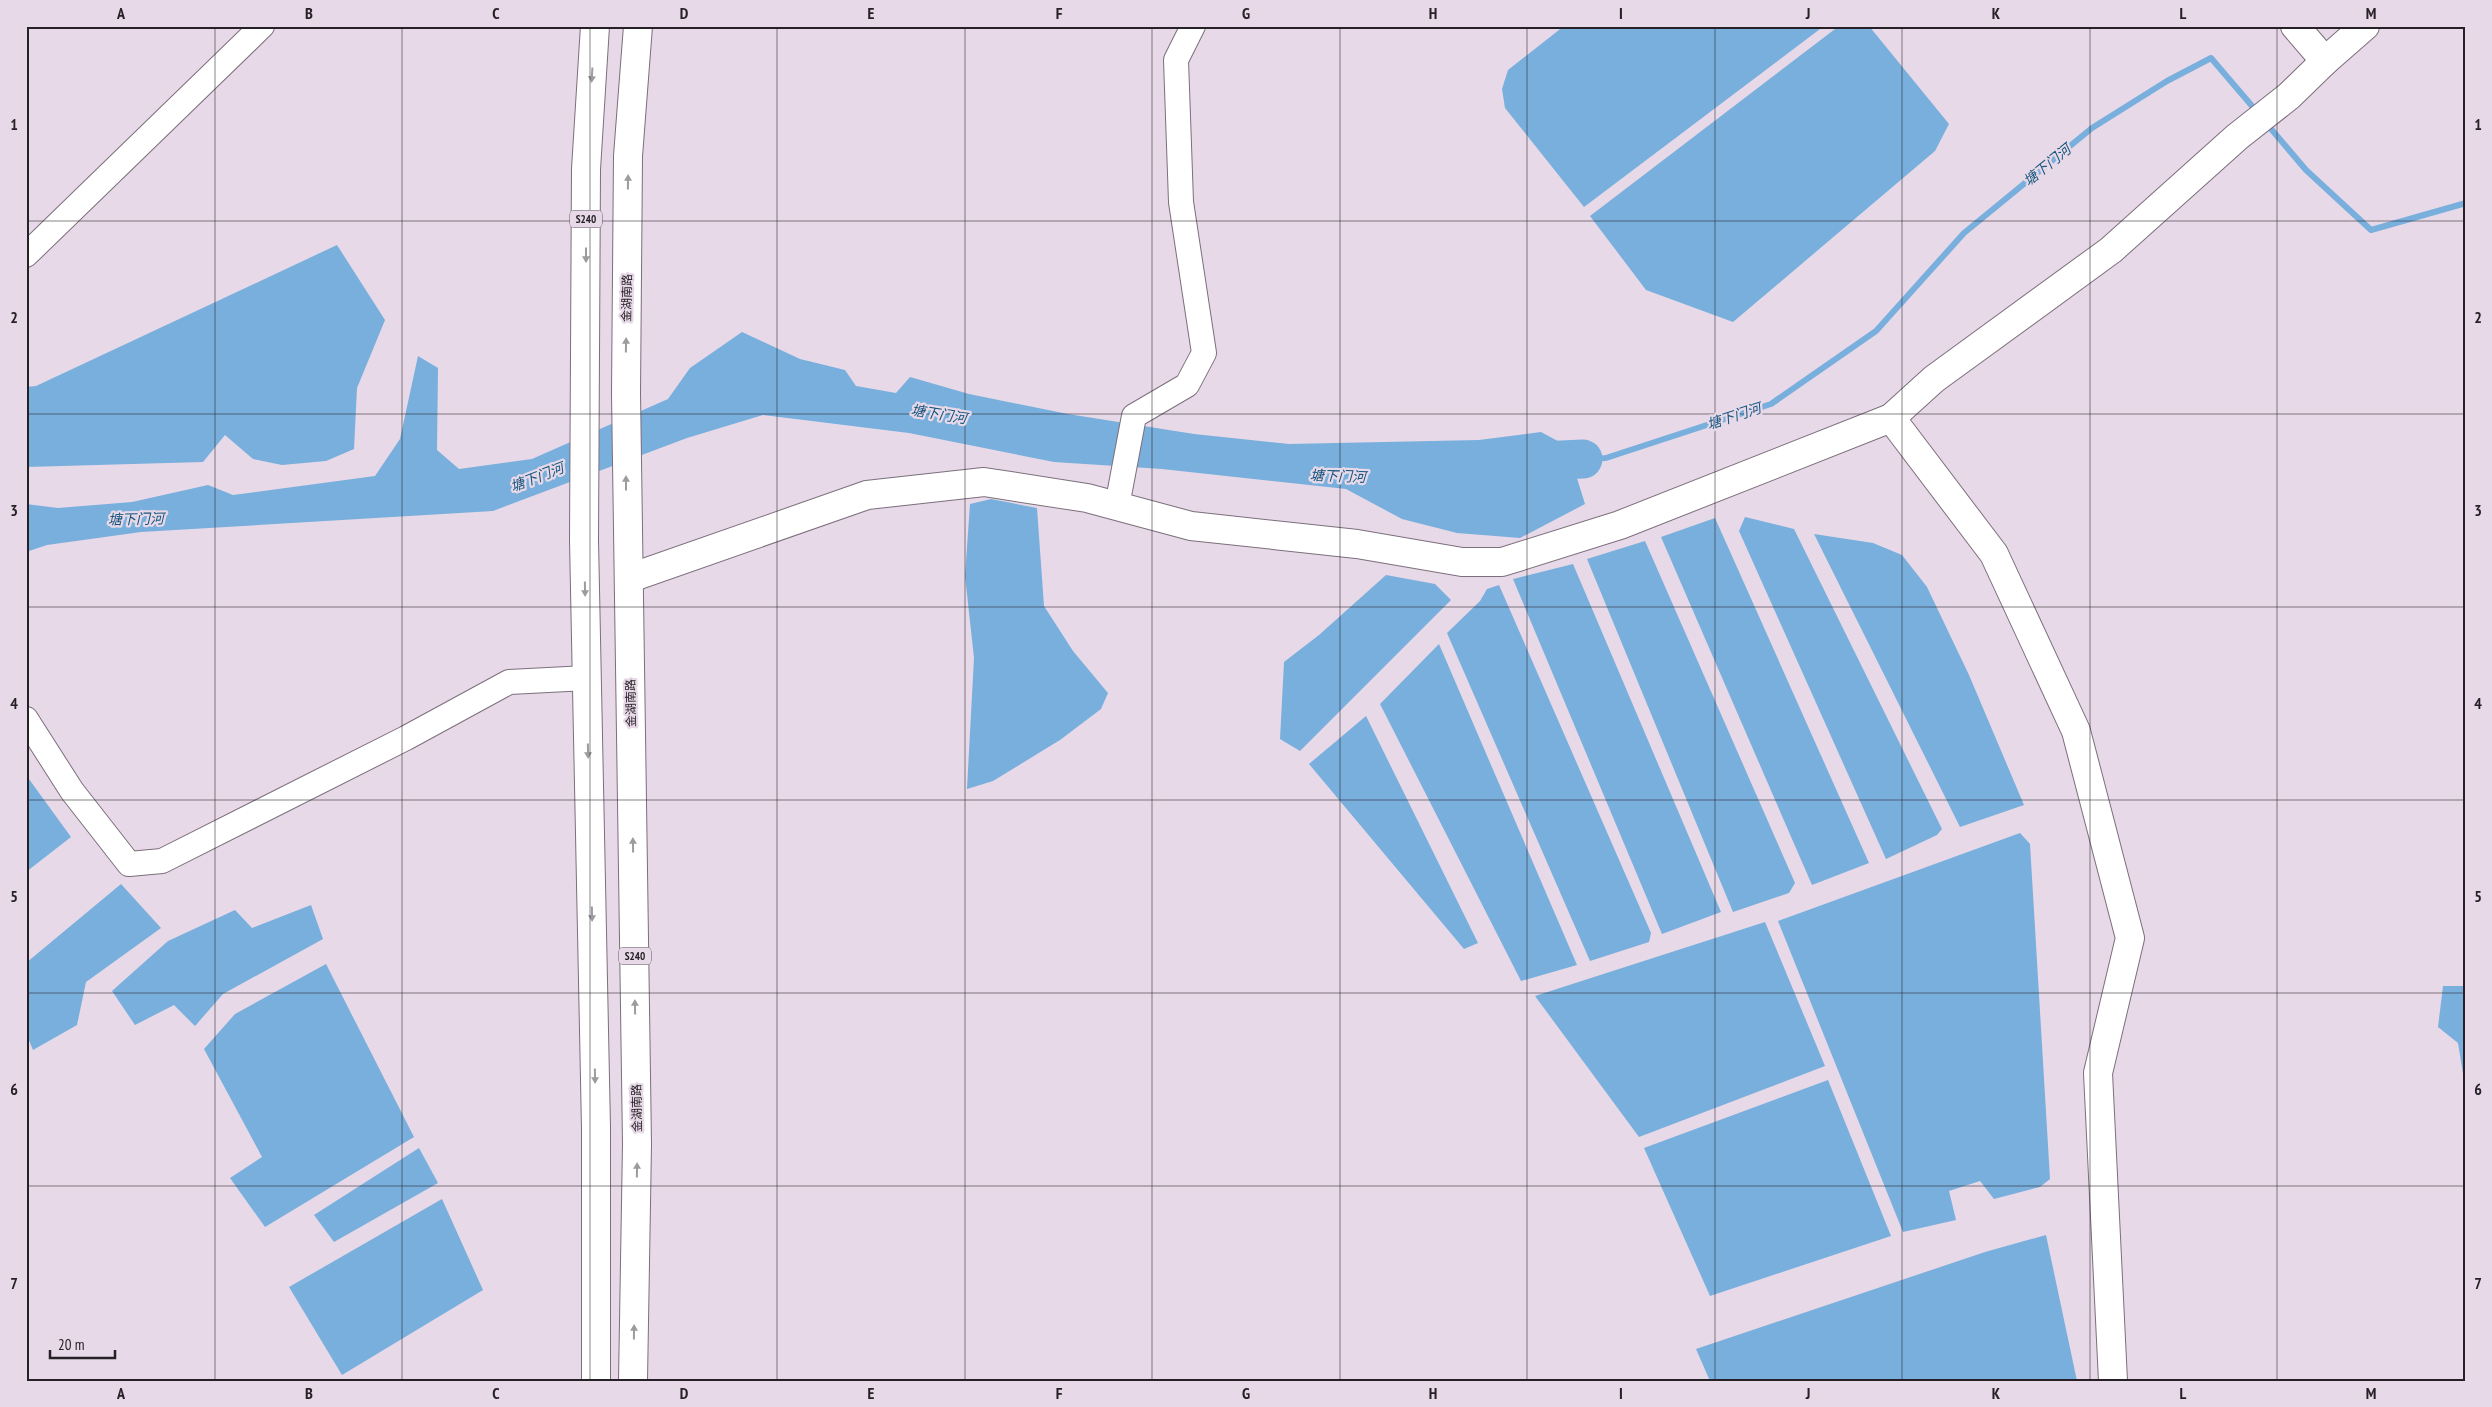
<svg xmlns="http://www.w3.org/2000/svg" width="2492" height="1407" font-family="'PT Sans Narrow','Noto Sans SC',sans-serif">
<style>
.water{fill:#78afdd}
.lines{fill:none;stroke-linecap:round;stroke-linejoin:round}
.stream{stroke:#78afdd;stroke-width:6}
.river{stroke:#78afdd;stroke-width:39}
.minor-casing{stroke:#7c6f7c;stroke-width:26}
.tertiary-casing{stroke:#7c6f7c;stroke-width:30}
.primary-casing{stroke:#7c6f7c;stroke-width:30}
.minor{stroke:#fff;stroke-width:24}
.tertiary{stroke:#fff;stroke-width:28}
.primary{stroke:#fff;stroke-width:28}
.oneway{fill:#9d9b9d}
.grid{fill:none;stroke:#262126;stroke-width:1;stroke-opacity:0.55}
.labels{text-anchor:middle;stroke-width:4.5;stroke-linejoin:round;paint-order:stroke}
.shield{fill:#e7d9e7;stroke:#605860;stroke-width:1}
.shield-label{font-size:11px;font-weight:bold;fill:#262126}
.street-label{font-size:12px;fill:#262126;stroke:#e7d9e7}
.water-label{font-size:14px;font-style:italic;fill:#14547f;stroke:#e7d9e7}
.neatline{fill:none;stroke:#262126;stroke-width:2}
.grid-label{font-size:16px;text-anchor:middle;font-weight:bold;fill:#262126}
</style>
<rect width="100%" height="100%" fill="#e7d9e7"/>
<g class="water">
<path d="M1564 26H1824L1584 207 1505 108 1502 89 1508 70Z"/>
<path d="M1839 26H1869L1949 124 1935 151 1733 322 1646 290 1590 216Z"/>
<path d="M337 245 385 320 357 388 354 449 326 461 282 465 253 459 225 435 203 462 26 467V387L36 386Z"/>
<path d="M742 332 800 359 845 370 856 386 896 393 910 377 969 394 1068 414 1194 434 1289 444 1479 440 1541 432 1567 446 1585 504 1520 538 1457 533 1402 519 1346 489 1162 469 1054 462 909 433 763 415 687 438 493 511 141 532 47 545 26 552V504L58 508 132 502 208 485 233 495 375 476 400 439 418 356 438 368 437 450 459 469 532 459 668 399 690 368Z"/>
<path d="M991 499 1037 508 1044 606 1073 651 1108 693 1101 709 1060 740 993 781 967 789 974 658 965 576 970 504Z"/>
<path d="M1745 517 1794 529 1942 829 1937 835 1886 859 1739 531Z"/>
<path d="M1715 518 1869 863 1812 885 1661 537Z"/>
<path d="M1814 534 1873 543 1902 555 1927 587 1969 675 2024 805 1960 827Z"/>
<path d="M1645 541 1795 883 1789 893 1733 912 1587 559Z"/>
<path d="M1573 564 1721 912 1662 934 1513 579Z"/>
<path d="M1386 575 1435 584 1451 600 1300 751 1280 739 1284 662 1319 635Z"/>
<path d="M1499 585 1651 933 1649 942 1590 961 1447 633 1480 601 1487 589Z"/>
<path d="M1439 644 1577 965 1521 981 1380 704Z"/>
<path d="M1366 716 1478 943 1464 949 1309 764Z"/>
<path d="M26 775 71 837 26 872Z"/>
<path d="M2020 833 2030 844 2050 1179 2040 1187 1994 1199 1980 1181 1949 1191 1956 1220 1903 1232 1778 921Z"/>
<path d="M121 884 161 928 86 982 77 1025 33 1050 26 1033V963Z"/>
<path d="M311 905 323 939 223 994 195 1026 174 1005 135 1025 112 991 168 941 235 910 252 928Z"/>
<path d="M1765 922 1825 1066 1639 1137 1535 996Z"/>
<path d="M326 964 414 1137 265 1227 230 1178 262 1157 204 1049 235 1014Z"/>
<path d="M2443 986H2466V1092L2458 1043 2438 1027Z"/>
<path d="M1828 1080 1891 1236 1710 1296 1644 1148Z"/>
<path d="M419 1148 438 1183 334 1242 314 1215Z"/>
<path d="M442 1199 483 1290 342 1375 289 1287Z"/>
<path d="M2046 1235 2077 1381H1710L1696 1349 1985 1252Z"/>
</g>
<g class="lines">
<g class="stream">
<path d="M2266 123 2306 170 2371 230 2466 203"/>
<path d="M1583 459 1606 458 1771 404 1876 331 1964 233 2092 128 2167 81 2211 58 2258 113"/>
</g>
<path class="river" d="M1519 462 1583 459"/>
<g class="minor-casing">
<g id="minor">
<path d="M26 255 262 26"/>
<path d="M1117 506 1134 416 1187 385 1204 353 1181 202 1176 60 1193 26"/>
<path d="M26 719 72 791 129 864 162 861 406 738 509 682 587 678"/>
</g>
</g>
<g class="tertiary-casing">
<g id="tertiary">
<path d="M2295 26 2325 61"/>
<path d="M1891 418 1994 554 2076 731 2130 938 2098 1073 2113 1381"/>
<path d="M630 578 867 495 984 482 1087 498 1191 526 1357 544 1462 562H1502L1620 525 1891 418 1934 379 2111 250 2237 137 2289 96 2325 61 2365 26"/>
</g>
</g>
<g class="primary-casing">
<g id="primary">
<path d="M595 26 586 169 584 540 596 1128V1381"/>
<path d="M633 1381 637 1144 626 393 628 156 638 26"/>
</g>
</g>
<use href="#minor" class="minor"/>
<use href="#tertiary" class="tertiary"/>
<use href="#primary" class="primary"/>
</g>
<defs><path id="oneway-solid" d="M-6-.8H1V-3.2L6.5 0L1 3.2V.8H-6Z" transform="scale(1.25)"/></defs>
<g class="oneway">
<use href="#oneway-solid" transform="translate(592 75) rotate(93)"/>
<use href="#oneway-solid" transform="translate(628 182) rotate(-89)"/>
<use href="#oneway-solid" transform="translate(586 255) rotate(90)"/>
<use href="#oneway-solid" transform="translate(626 345) rotate(-89)"/>
<use href="#oneway-solid" transform="translate(626 483) rotate(-90)"/>
<use href="#oneway-solid" transform="translate(585 589) rotate(89)"/>
<use href="#oneway-solid" transform="translate(588 751) rotate(89)"/>
<use href="#oneway-solid" transform="translate(633 845) rotate(-91)"/>
<use href="#oneway-solid" transform="translate(592 914) rotate(89)"/>
<use href="#oneway-solid" transform="translate(635 1007) rotate(-91)"/>
<use href="#oneway-solid" transform="translate(595 1076) rotate(89)"/>
<use href="#oneway-solid" transform="translate(637 1170) rotate(-89)"/>
<use href="#oneway-solid" transform="translate(634 1332) rotate(-89)"/>
</g>
<path class="grid" d="M215 26V1381M402 26V1381M590 26V1381M777 26V1381M965 26V1381M1152 26V1381M1340 26V1381M1527 26V1381M1715 26V1381M1902 26V1381M2090 26V1381M2277 26V1381M26 221H2466M26 414H2466M26 607H2466M26 800H2466M26 993H2466M26 1186H2466"/>
<g class="labels">
<g class="shield">
<rect x="570" y="210.5" width="32" height="17" rx="4"/>
<rect x="619" y="947.5" width="32" height="17" rx="4"/>
</g>
<g class="shield-label">
<text x="586" y="223">S240</text>
<text x="635" y="960">S240</text>
</g>
<g class="street-label">
<text transform="translate(627 298) rotate(-89)" y="4">金湖南路</text>
<text transform="translate(631 703) rotate(-91)" y="4">金湖南路</text>
<text transform="translate(637 1108) rotate(-91)" y="4">金湖南路</text>
</g>
<g class="water-label">
<text transform="translate(2047 165) rotate(-39)" y="5">塘下门河</text>
<text transform="translate(939 414) rotate(9)" y="5">塘下门河</text>
<text transform="translate(1734 416) rotate(-18)" y="5">塘下门河</text>
<text transform="translate(1338 476) rotate(2)" y="5">塘下门河</text>
<text transform="translate(537 477) rotate(-21)" y="5">塘下门河</text>
<text transform="translate(136 519) rotate(-1)" y="5">塘下门河</text>
</g>
</g>
<rect width="2492" height="1407" fill="none" stroke="#e7d9e7" stroke-width="55"/>
<path d="M50 1350v8h65v-8" fill="none" stroke="#262126" stroke-width="2.5"/>
<text x="58" y="1350" font-size="15" fill="#262126" stroke="#e7d9e7" stroke-width="4" paint-order="stroke">20 m</text>
<rect x="28" y="28" width="2436" height="1352" class="neatline"/>
<g class="grid-label">
<text x="121" y="19">A</text>
<text x="309" y="19">B</text>
<text x="496" y="19">C</text>
<text x="684" y="19">D</text>
<text x="871" y="19">E</text>
<text x="1059" y="19">F</text>
<text x="1246" y="19">G</text>
<text x="1433" y="19">H</text>
<text x="1621" y="19">I</text>
<text x="1808" y="19">J</text>
<text x="1996" y="19">K</text>
<text x="2183" y="19">L</text>
<text x="2371" y="19">M</text>
<text x="14" y="130">1</text>
<text x="2478" y="130">1</text>
<text x="14" y="323">2</text>
<text x="2478" y="323">2</text>
<text x="14" y="516">3</text>
<text x="2478" y="516">3</text>
<text x="14" y="709">4</text>
<text x="2478" y="709">4</text>
<text x="14" y="902">5</text>
<text x="2478" y="902">5</text>
<text x="14" y="1095">6</text>
<text x="2478" y="1095">6</text>
<text x="14" y="1289">7</text>
<text x="2478" y="1289">7</text>
<text x="121" y="1399">A</text>
<text x="309" y="1399">B</text>
<text x="496" y="1399">C</text>
<text x="684" y="1399">D</text>
<text x="871" y="1399">E</text>
<text x="1059" y="1399">F</text>
<text x="1246" y="1399">G</text>
<text x="1433" y="1399">H</text>
<text x="1621" y="1399">I</text>
<text x="1808" y="1399">J</text>
<text x="1996" y="1399">K</text>
<text x="2183" y="1399">L</text>
<text x="2371" y="1399">M</text>
</g>
</svg>
